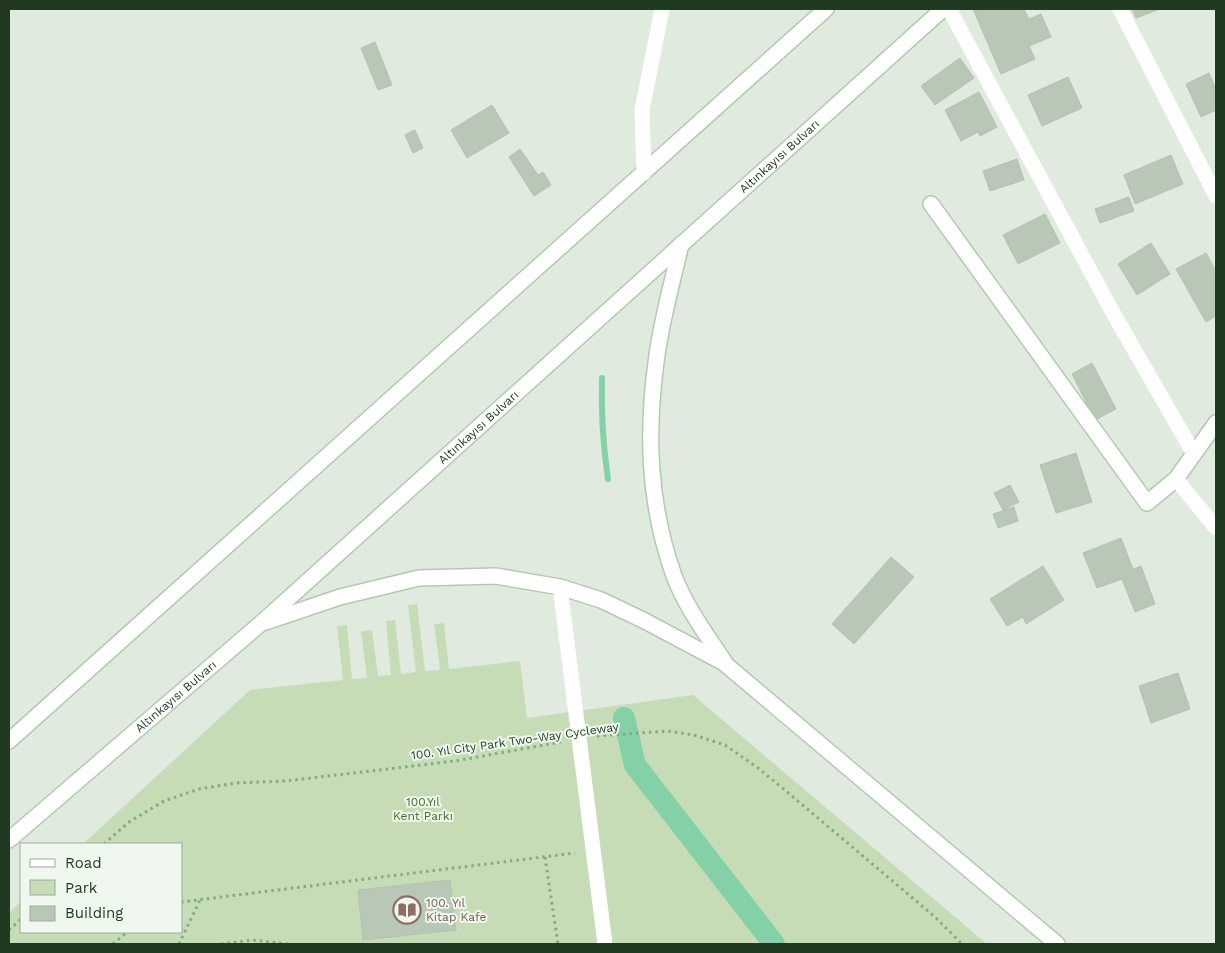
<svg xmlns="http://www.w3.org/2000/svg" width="1225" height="953" font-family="'Work Sans',sans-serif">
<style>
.green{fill:#c6dcb6}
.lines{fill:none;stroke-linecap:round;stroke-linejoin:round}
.stream{stroke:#84d1a7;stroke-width:6}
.canal{stroke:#84d1a7;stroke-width:22}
.building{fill:#b9c7b6;stroke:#b2c3b0}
.secondary-casing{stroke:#b3cab1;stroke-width:18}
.path{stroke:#7eae7d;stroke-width:3;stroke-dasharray:2.5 4;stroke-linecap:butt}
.street{stroke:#fff;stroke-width:15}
.secondary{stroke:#fff;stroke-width:15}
.labels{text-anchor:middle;stroke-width:4;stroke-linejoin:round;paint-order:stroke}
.street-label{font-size:12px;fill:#1f3a20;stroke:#f0f7ee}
.park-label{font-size:12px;fill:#3f7129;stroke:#f0f7ee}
.education-label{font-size:12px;fill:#785e54;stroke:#f0f7ee;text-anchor:start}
</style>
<rect width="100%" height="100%" fill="#e0eade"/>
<path class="green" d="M417 604 425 671 440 670 434 624 444 623 449 669 520 661 527 718 693 695 987 944H9V913L21 901V932H181V844H83L250 690 343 680 337 626 347 625 352 679 367 678 361 631 372 630 378 676 391 675 386 621 395 620 401 674 416 672 408 605Z"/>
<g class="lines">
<path class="stream" d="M602 378C601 412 603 445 608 479"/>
<path class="canal" d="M624 718 635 765 774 944"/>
</g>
<g class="building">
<path d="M973 9H1024L1029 19 1041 14 1051 37 1029 46 1035 59 1001 74Z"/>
<path d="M1132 9H1160L1136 18Z"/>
<path d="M375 42 392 85 378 90 361 48Z"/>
<path d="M960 58 974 78 935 105 921 86Z"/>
<path d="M1209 73 1216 89V110L1201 117 1186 84Z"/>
<path d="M1068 77 1082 108 1042 126 1028 95Z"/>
<path d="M979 92 997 127 980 136 978 132 961 141 945 110Z"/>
<path d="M492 105 509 133 467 158 451 130Z"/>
<path d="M415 130 423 148 413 153 405 135Z"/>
<path d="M520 149 538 175 543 172 551 185 534 196 509 157Z"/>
<path d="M1171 155 1183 184 1135 204 1124 175Z"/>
<path d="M1017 159 1024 180 990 191 983 171Z"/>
<path d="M1129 197 1134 211 1100 223 1095 209Z"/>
<path d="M1045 214 1060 243 1018 264 1003 235Z"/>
<path d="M1151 243 1170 274 1137 295 1118 264Z"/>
<path d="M1206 253 1216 271V316L1206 322 1176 269Z"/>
<path d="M1092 363 1116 409 1095 420 1072 374Z"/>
<path d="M1076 453 1092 502 1056 513 1040 465Z"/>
<path d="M1010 485 1019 502 1003 510 994 493Z"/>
<path d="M1014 507 1018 521 998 528 993 514Z"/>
<path d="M1121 538 1133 569 1141 566 1155 604 1135 612 1122 579 1097 588 1083 553Z"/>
<path d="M891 557 914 577 854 644 832 624Z"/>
<path d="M1043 566 1064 600 1026 624 1023 617 1007 626 990 599Z"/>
<path d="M1178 673 1190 709 1151 723 1139 686Z"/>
<path d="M450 880 456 930 363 940 358 890Z"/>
</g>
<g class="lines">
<g class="secondary-casing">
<g id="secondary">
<path d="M931 204 1147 503 1176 479 1216 423"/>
<path d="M681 244C673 280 662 318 657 355 646 432 648 502 674 576 686 607 706 634 724 661"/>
<path d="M266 622 340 597 419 578 496 576 560 587 601 600 643 620 724 663 1057 944"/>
<path d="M9 741 826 9"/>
<path id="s1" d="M9 840 259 625 943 9"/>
</g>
</g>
<g class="path">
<path d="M597 736 668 731 694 735 725 745 758 768 786 791 935 917 962 944"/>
<path d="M104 844 129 822 164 801 199 789 236 783 286 781 455 761 561 742"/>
<path d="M545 857 558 944"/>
<path d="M181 902 575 853"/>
<path d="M9 930 21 919"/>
<path d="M113 944 127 932"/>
<path d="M179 944 200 900"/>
<path d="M221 944 252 940 289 944"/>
</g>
<g class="street">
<path d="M949 9 1112 311 1194 454"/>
<path d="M1120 9 1216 196"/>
<path d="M644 173 642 110 662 9"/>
<path d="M1176 479 1216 528"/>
<path d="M560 587 605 944"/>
</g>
<use href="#secondary" class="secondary"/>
</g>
<defs>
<g id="library-ring" transform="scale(1.4375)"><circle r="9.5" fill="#f0f7ee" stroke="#8d6e63" stroke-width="1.5"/><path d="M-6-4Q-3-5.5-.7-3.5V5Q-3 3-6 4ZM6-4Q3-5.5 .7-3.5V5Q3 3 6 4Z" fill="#8d6e63"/></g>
</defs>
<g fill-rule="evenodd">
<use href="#library-ring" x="407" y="910"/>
</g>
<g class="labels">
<g class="street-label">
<text dy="4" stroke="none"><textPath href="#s1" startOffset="1030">Altınkayısı Bulvarı</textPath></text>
<text dy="4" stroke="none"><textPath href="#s1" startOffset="625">Altınkayısı Bulvarı</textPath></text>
<text dy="4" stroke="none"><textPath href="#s1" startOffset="220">Altınkayısı Bulvarı</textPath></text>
<text transform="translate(515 741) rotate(-8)" y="4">100. Yıl City Park Two-Way Cycleway</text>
</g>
<g class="park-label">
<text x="423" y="806">100.Yıl<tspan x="423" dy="14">Kent Parkı</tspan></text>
</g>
<g class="education-label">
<text x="426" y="907">100. Yıl<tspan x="426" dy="14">Kitap Kafe</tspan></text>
</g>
</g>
<rect width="1225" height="953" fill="none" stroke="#1f3a20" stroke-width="20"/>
<rect x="20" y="843" width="162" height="90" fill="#f0f7ee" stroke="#9cab9c"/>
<rect x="30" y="859" width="25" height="8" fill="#ffffff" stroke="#9cab9c"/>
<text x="65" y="868" font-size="15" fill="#1f3a20">Road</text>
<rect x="30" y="880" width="25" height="15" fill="#c6dcb6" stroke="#9cab9c"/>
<text x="65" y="893" font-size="15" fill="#1f3a20">Park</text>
<rect x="30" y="906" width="25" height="15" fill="#b9c7b6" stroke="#9cab9c"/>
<text x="65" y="918" font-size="15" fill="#1f3a20">Building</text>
</svg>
